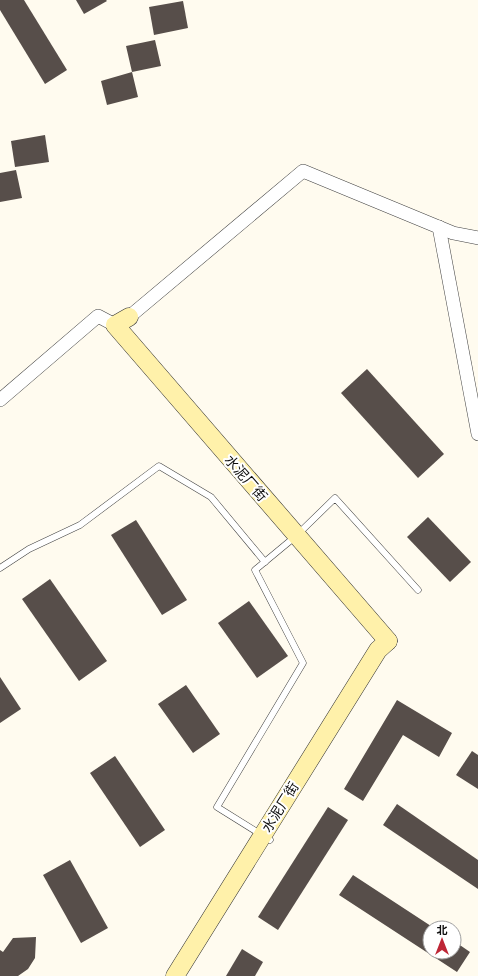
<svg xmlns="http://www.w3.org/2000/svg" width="478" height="976" font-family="Georgia,'Noto Sans SC',serif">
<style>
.building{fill:#574e4a}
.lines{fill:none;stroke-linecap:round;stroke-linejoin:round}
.lane-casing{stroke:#414141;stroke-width:7}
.street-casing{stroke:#414141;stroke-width:14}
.secondary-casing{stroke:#303030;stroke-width:19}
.lane{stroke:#fff;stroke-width:6}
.street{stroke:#fff;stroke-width:13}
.secondary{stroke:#fff1aa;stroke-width:18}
.labels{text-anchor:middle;stroke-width:4;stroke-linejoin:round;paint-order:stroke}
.street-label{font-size:14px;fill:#0e0e0e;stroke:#fff}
</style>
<rect width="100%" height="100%" fill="#fffbef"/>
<g class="building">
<path d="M0 0H24L67 70 45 84 0 10Z"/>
<path d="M76 0H106L107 1 84 14Z"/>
<path d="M183 1 188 28 154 35 149 7Z"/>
<path d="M155 40 161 66 132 72 138 97 107 105 101 81 132 72 126 46Z"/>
<path d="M45 135 49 162 15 167 11 141Z"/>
<path d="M16 170 22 198 0 202V173Z"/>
<path d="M367 369 444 454 418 478 341 393Z"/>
<path d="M428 517 471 562 450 582 407 537Z"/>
<path d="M136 520 187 600 162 615 111 535Z"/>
<path d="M50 579 107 661 79 681 22 599Z"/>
<path d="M249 601 288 656 257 678 218 623Z"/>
<path d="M0 677 21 709 0 723Z"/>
<path d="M186 685 220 734 193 753 158 704Z"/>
<path d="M397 700 452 733 439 757 403 735 363 801 344 789Z"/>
<path d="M472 751 478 755V789L456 775Z"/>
<path d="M115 756 165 830 140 847 90 773Z"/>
<path d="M397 804 478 860V889L383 825Z"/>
<path d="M328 807 348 820 278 930 258 917Z"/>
<path d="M70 860 108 928 81 943 43 875Z"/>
<path d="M353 875 434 928H430V952H454V941L470 952 457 972 339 895Z"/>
<path d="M36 937 35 958 28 969 18 976H0V950L3 952 13 938Z"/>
<path d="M242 949 263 962 255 976H226Z"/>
</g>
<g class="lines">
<g class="lane-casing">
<g id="lane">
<path d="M0 568 29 549 80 525 159 466 211 497 265 562"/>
<path d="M270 840 217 807 303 663 255 570 296 536 335 498 418 590"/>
</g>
</g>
<g class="street-casing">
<g id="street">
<path d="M439 227 478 434"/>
<path d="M129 317 303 171 453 233 478 238"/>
<path d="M0 400 98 316 115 325"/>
</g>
</g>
<g class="secondary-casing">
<g id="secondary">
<path d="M129 317 115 325 388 641"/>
<path d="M175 976 378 650 388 641"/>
</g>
</g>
<use href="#lane" class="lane"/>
<use href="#street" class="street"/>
<use href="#secondary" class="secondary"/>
</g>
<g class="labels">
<g class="street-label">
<text transform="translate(246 478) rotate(49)" y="5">水泥厂街</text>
<text transform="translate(280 807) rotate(-58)" y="5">水泥厂街</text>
</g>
</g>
<g transform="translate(442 940)"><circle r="19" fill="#ffffff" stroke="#9f9f9f"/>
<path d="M0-3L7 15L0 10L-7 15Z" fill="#be2636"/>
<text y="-6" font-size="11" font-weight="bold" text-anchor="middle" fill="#0e0e0e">北</text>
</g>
</svg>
